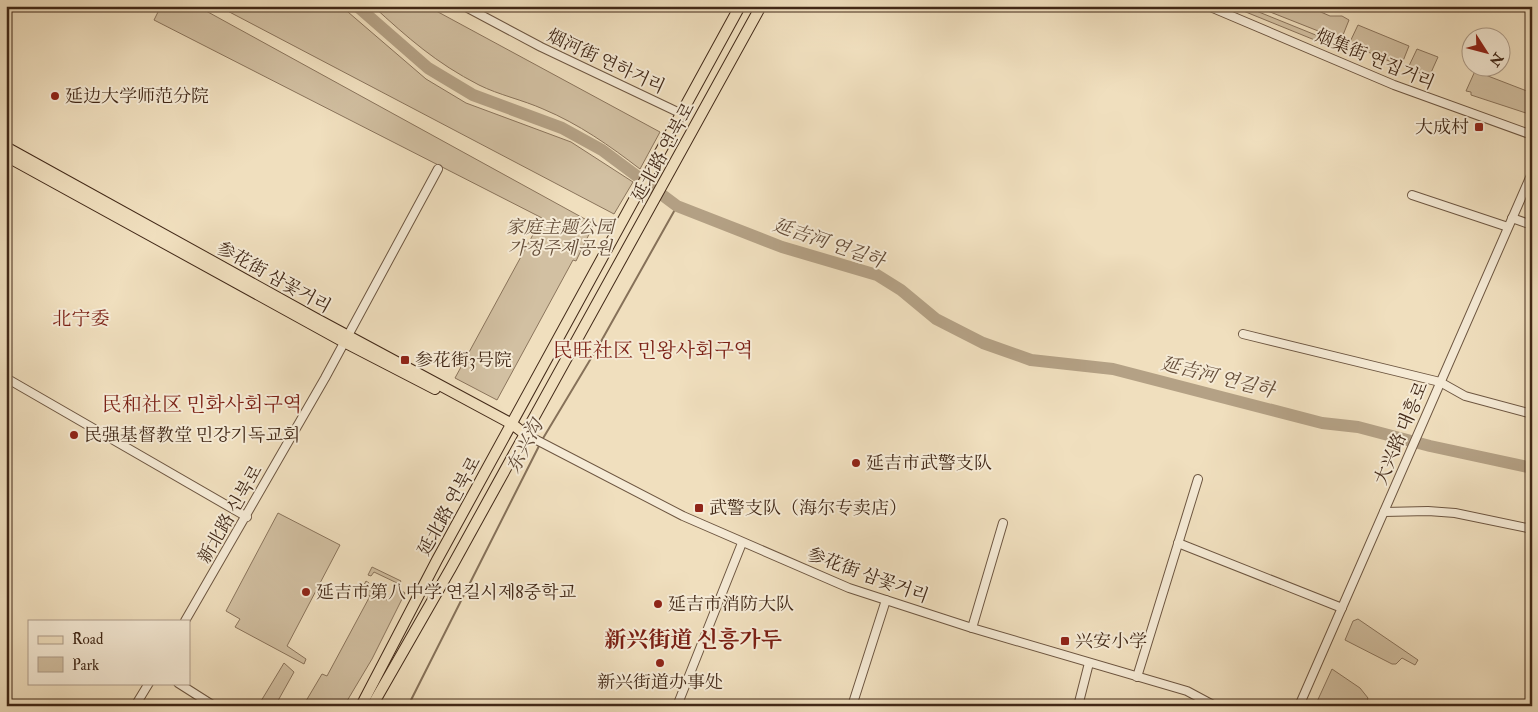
<svg xmlns="http://www.w3.org/2000/svg" width="1538" height="712" font-family="'IM FELL Double Pica','Noto Serif SC','Noto Serif KR',serif">
<style>
.green{fill:#d2c0a2;stroke:#8a745c}
.lines{fill:none;stroke-linecap:round;stroke-linejoin:round}
.stream{stroke:#867159;stroke-width:2}
.river{stroke:#b4a185;stroke-width:12}
.minor-casing{stroke:#6d5641;stroke-width:10}
.major-casing{stroke:#412817;stroke-width:12}
.minor{stroke:#f5ead5;stroke-width:8}
.major{stroke:#f0dfbe;stroke-width:10}
.poi-dot{fill:#8f2418;stroke:#f5ead5;stroke-width:2}
.labels{text-anchor:middle;stroke-width:4;stroke-linejoin:round;paint-order:stroke}
.street-label{font-size:18px;fill:#412817;stroke:#f5ead5}
.poi-label{font-size:18px;fill:#412817;stroke:#f5ead5;text-anchor:start}
.park-label{font-size:18px;font-style:italic;fill:#654e3a;stroke:#f5ead5}
.water-label{font-size:19px;font-style:italic;fill:#644c38;stroke:#f5ead5}
.neighbourhood-label{font-size:19px;fill:#7a1f14;stroke:#f5ead5}
.quarter-label{font-size:20px;fill:#7a1f14;stroke:#f5ead5}
.district-label{font-size:22px;font-weight:bold;fill:#7a1f14;stroke:#f5ead5}
</style>
<rect width="100%" height="100%" fill="#f0dfbe"/>
<filter id="stains"><feTurbulence type="fractalNoise" baseFrequency=".004" numOctaves="4"/><feColorMatrix values="0 0 0 0 .2 0 0 0 0 .09 0 0 0 0 .02 0 0 0 .5 -.17"/></filter>
<radialGradient id="worn" r=".72"><stop offset=".6" stop-color="#630" stop-opacity="0"/><stop offset="1" stop-color="#630" stop-opacity=".3"/></radialGradient>
<g class="green">
<path d="M161 6H197L594 224 576 261 573 260 497 400 455 378 542 218 154 20Z"/>
<path d="M218 6H341L426 79 466 103 571 142 633 182 614 214Z"/>
<path d="M373 6H427L660 132 640 169C610 146 579 124 543 109 523 100 499 95 479 85 436 63 408 38 373 6Z"/>
<path d="M1231 6H1244L1328 40 1327 45Z"/>
<path d="M1255 6H1307L1330 16H1342L1349 20 1341 40Z"/>
<path d="M1358 25 1409 46 1401 66 1349 44Z"/>
<path d="M1417 49 1438 57 1429 77 1408 68Z"/>
<path d="M1475 71 1532 93V115L1471 95V92L1466 91Z"/>
<path d="M278 513 340 545 287 646 306 659 304 664 235 627 240 619 226 611Z"/>
<path d="M372 567 401 581 397 588 405 593 372 659 344 706H303L322 674 327 676 370 596 361 591 366 581 369 583 366 588 387 600 397 583 374 572 371 576 368 575Z"/>
<path d="M1358 619 1418 660 1415 665 1402 658 1396 664H1392L1345 640 1353 621Z"/>
<path d="M284 663 294 672 275 706H258Z"/>
<path d="M1332 669 1360 688 1368 698 1365 706H1315Z"/>
</g>
<g class="lines">
<g class="stream">
<path d="M542 440 599 345 677 206"/>
<path d="M408 706 540 444"/>
</g>
<path class="river" d="M357 6 428 68 473 95 562 128 602 150 677 206 782 247 877 275 901 290 936 319 983 343 1031 360 1113 369 1322 423 1358 427 1430 446 1532 468"/>
<g class="minor-casing">
<g id="minor">
<path d="M464 6 541 47 682 114"/>
<path d="M1208 6 1394 85 1532 135"/>
<path d="M1412 195 1508 227"/>
<path d="M1512 218 1532 225"/>
<path d="M1243 334 1440 382 1465 396 1532 414"/>
<path d="M6 378 247 517"/>
<path d="M525 434 683 516 849 588 972 628 1187 691 1215 706"/>
<path d="M1384 512 1428 511 1455 513 1532 529"/>
<path d="M1178 543 1342 608"/>
<path d="M185 621 325 378 438 169"/>
<path d="M972 628 1003 523"/>
<path d="M1137 677 1198 479"/>
<path d="M178 683 211 704"/>
<path d="M135 706 149 683"/>
<path d="M677 706 742 543"/>
<path d="M852 706 886 600"/>
<path d="M1078 706 1089 663"/>
<path d="M1299 706 1532 173"/>
</g>
</g>
<g class="major-casing">
<g id="major">
<path d="M6 147 315 318 512 424 525 434"/>
<path d="M6 156 344 342 435 389"/>
<path d="M361 706 437 560 740 6"/>
<path d="M372 706 451 568 761 6"/>
</g>
</g>
<use href="#minor" class="minor"/>
<use href="#major" class="major"/>
</g>
<g class="poi-dot">
<circle cx="55" cy="96" r="5"/>
<rect x="1474" y="122" width="10" height="10" rx="2.5"/>
<rect x="400" y="355" width="10" height="10" rx="2.5"/>
<circle cx="74" cy="435" r="5"/>
<circle cx="856" cy="463" r="5"/>
<rect x="694" y="503" width="10" height="10" rx="2.5"/>
<circle cx="306" cy="592" r="5"/>
<circle cx="658" cy="604" r="5"/>
<rect x="1060" y="636" width="10" height="10" rx="2.5"/>
<circle cx="660" cy="663" r="5"/>
</g>
<g class="labels">
<g class="street-label">
<text transform="translate(1375 59) rotate(23)" y="6">烟集街 연집거리</text>
<text transform="translate(606 61) rotate(25)" y="6">烟河街 연하거리</text>
<text transform="translate(663 152) rotate(-61)" y="6">延北路 연북로</text>
<text transform="translate(274 277) rotate(29)" y="6">参花街 삼꽃거리</text>
<text transform="translate(1401 433) rotate(-67)" y="6">大兴路 대흥로</text>
<text transform="translate(449 506) rotate(-61)" y="6">延北路 연북로</text>
<text transform="translate(230 514) rotate(-60)" y="6">新北路 신북로</text>
<text transform="translate(868 575) rotate(20)" y="6">参花街 삼꽃거리</text>
</g>
<g class="poi-label">
<text x="65" y="102">延边大学师范分院</text>
<text x="1469" y="133" text-anchor="end">大成村</text>
<text x="415" y="366">参花街3号院</text>
<text x="84" y="441">民强基督教堂 민강기독교회</text>
<text x="866" y="469">延吉市武警支队</text>
<text x="709" y="514">武警支队（海尔专卖店）</text>
<text x="316" y="598">延吉市第八中学 연길시제8중학교</text>
<text x="668" y="610">延吉市消防大队</text>
<text x="1075" y="647">兴安小学</text>
<text x="660" y="688" text-anchor="middle">新兴街道办事处</text>
</g>
<g class="park-label">
<text x="560" y="233">家庭主题公园<tspan x="560" dy="21">가정주제공원</tspan></text>
</g>
<g class="water-label">
<text transform="translate(829 242) rotate(19)" y="7">延吉河 연길하</text>
<text transform="translate(1218 376) rotate(14)" y="7">延吉河 연길하</text>
<text transform="translate(524 446) rotate(-63)" y="7">东兴沟</text>
</g>
<g class="neighbourhood-label">
<text x="81" y="325">北宁委</text>
</g>
<g class="quarter-label">
<text x="653" y="357">民旺社区 민왕사회구역</text>
<text x="202" y="411">民和社区 민화사회구역</text>
</g>
<g class="district-label">
<text x="693" y="647">新兴街道 신흥가두</text>
</g>
</g>
<rect width="1538" height="712" fill="none" stroke="#f0dfbe" stroke-width="25"/>
<rect x="8" y="8" width="1523" height="697" fill="none" stroke="#412817" stroke-width="2.5"/>
<rect x="12" y="12" width="1513" height="687" fill="none" stroke="#412817"/>
<rect x="28" y="620" width="162" height="65" fill="#f5ead5" stroke="#ad9c89"/>
<rect x="38" y="636" width="25" height="8" fill="#f0dfbe" stroke="#ad9c89"/>
<text x="72" y="644" font-size="15" fill="#412817">Road</text>
<rect x="38" y="657" width="25" height="15" fill="#d2c0a2" stroke="#ad9c89"/>
<text x="72" y="670" font-size="15" fill="#412817">Park</text>
<g transform="translate(1486 52) rotate(126)"><circle r="24" fill="#f5ead5" stroke="#ad9c89"/>
<path d="M0-4L9 19L0 12L-9 19Z" fill="#8f2418"/>
<text y="-8" font-size="14" font-weight="bold" text-anchor="middle" fill="#412817">N</text>
</g>
<rect width="100%" height="100%" filter="url(#stains)"/>
<rect width="100%" height="100%" fill="url(#worn)"/>
</svg>
